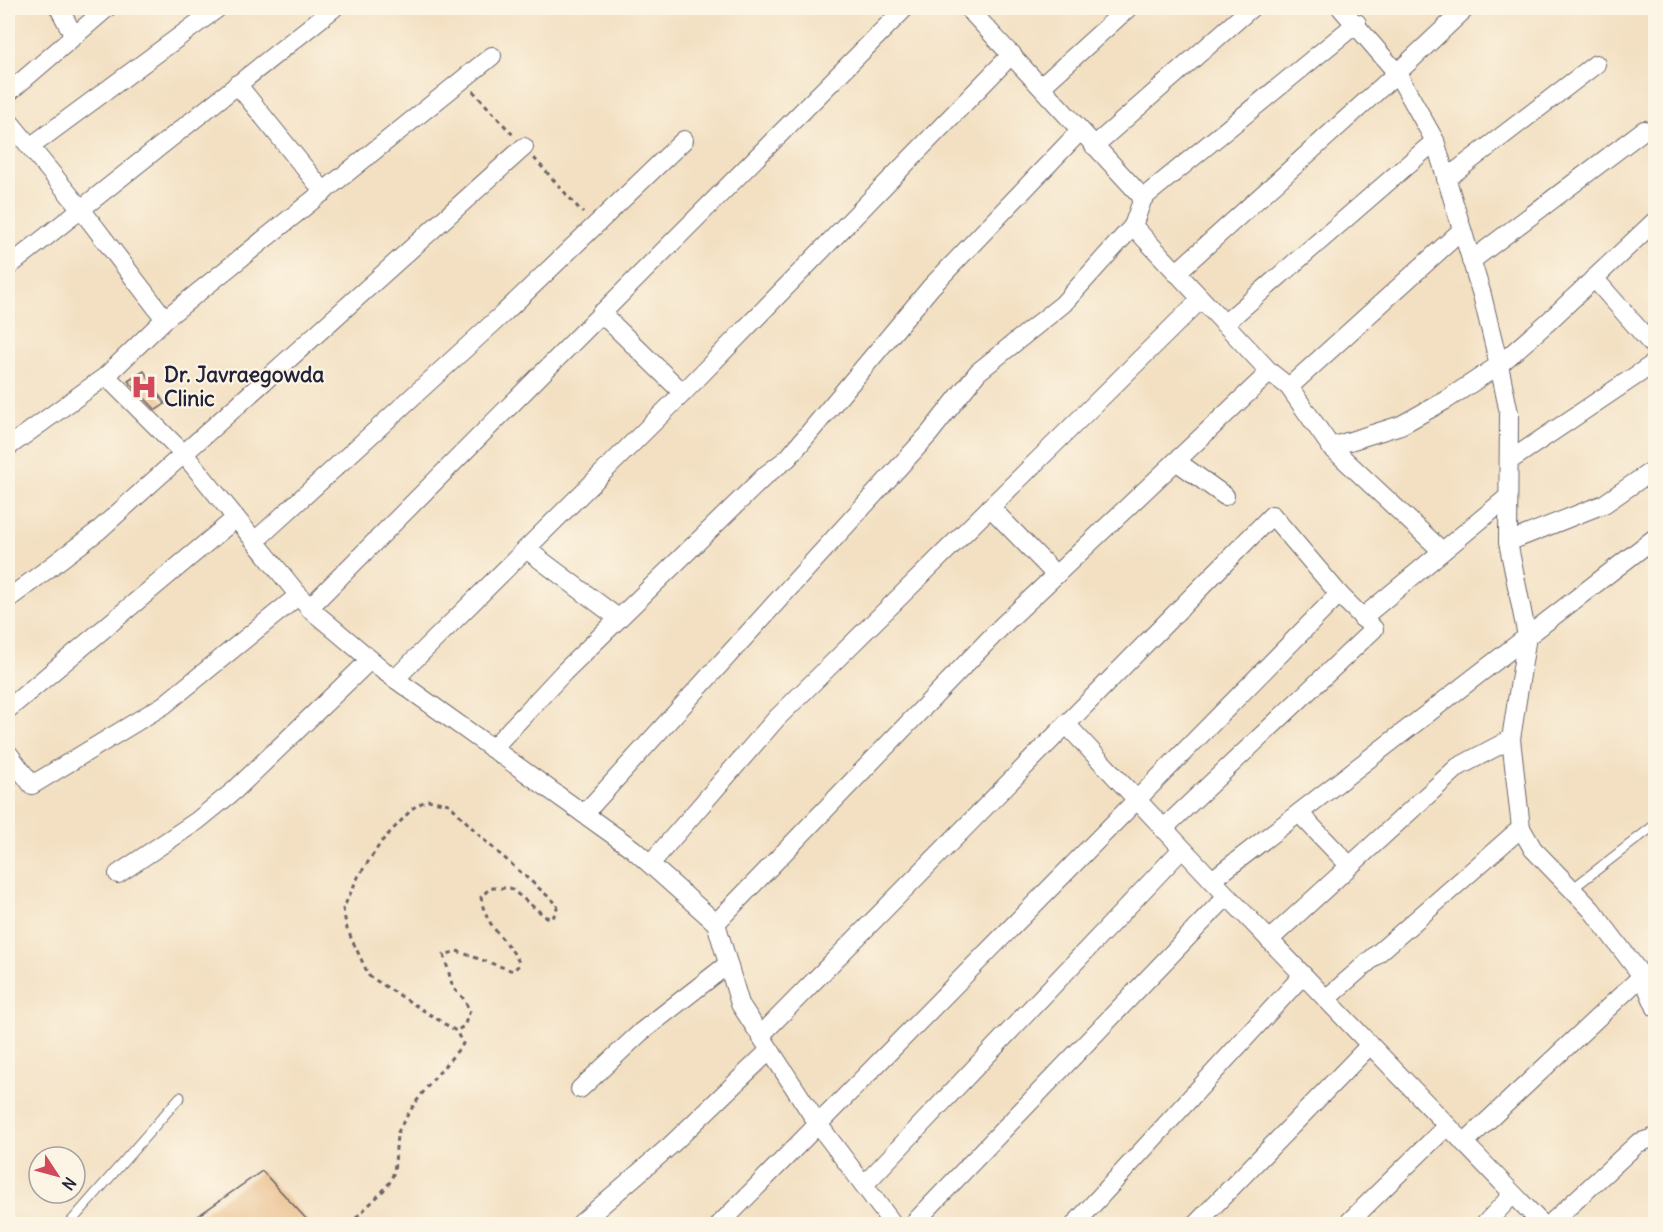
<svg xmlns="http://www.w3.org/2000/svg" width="1663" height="1232" font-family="Delius,sans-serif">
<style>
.building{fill:#e8b984}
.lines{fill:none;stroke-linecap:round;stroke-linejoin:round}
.service-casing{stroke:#6b646a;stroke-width:11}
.minor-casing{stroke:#6b646a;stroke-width:20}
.path{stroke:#6b646a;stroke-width:3;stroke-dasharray:4.5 4.5;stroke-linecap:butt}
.service{stroke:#fff;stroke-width:9}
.minor{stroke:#fff;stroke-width:18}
.labels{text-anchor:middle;stroke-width:4.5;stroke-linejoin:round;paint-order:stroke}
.poi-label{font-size:21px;font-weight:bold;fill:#22223b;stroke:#fcf5e5;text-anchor:start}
</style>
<rect width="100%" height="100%" fill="#fcf5e5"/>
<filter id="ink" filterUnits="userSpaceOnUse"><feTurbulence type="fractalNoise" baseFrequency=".0167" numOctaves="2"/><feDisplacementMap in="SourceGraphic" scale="12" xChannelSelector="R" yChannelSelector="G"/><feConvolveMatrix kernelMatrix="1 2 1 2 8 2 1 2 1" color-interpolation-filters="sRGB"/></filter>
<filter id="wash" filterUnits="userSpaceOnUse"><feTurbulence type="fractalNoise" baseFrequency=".008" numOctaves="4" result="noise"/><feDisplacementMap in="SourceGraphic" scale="24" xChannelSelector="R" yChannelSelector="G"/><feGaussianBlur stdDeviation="1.35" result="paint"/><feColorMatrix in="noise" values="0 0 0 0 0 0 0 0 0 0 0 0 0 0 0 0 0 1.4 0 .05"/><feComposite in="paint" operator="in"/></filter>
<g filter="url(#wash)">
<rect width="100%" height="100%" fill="#f3e0c2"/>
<g id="blocks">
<g class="building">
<path d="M144 371 165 404 156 410 128 381Z"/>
<path d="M262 1171 311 1224H204L198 1216Z"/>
</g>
</g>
</g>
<g filter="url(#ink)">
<use href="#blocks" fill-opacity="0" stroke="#6b646a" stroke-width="1.5"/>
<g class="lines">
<g class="service-casing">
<g id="service">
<path d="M1572 889 1656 824"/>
<path d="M69 1224 180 1097"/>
</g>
</g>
<g class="minor-casing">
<g id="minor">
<path d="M59 8 74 36"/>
<path d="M968 8 1143 198 1133 226 1270 372 1289 387 1331 447 1442 551"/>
<path d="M1341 8 1397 73 1435 141 1482 295 1499 365 1509 413 1508 542 1527 636 1511 739 1521 828 1533 849 1591 909 1642 976 1656 1008"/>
<path d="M237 84 324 192"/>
<path d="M1041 87 1128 8"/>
<path d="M8 93 107 8"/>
<path d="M8 120 81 209 165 319"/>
<path d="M1094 146 1251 8"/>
<path d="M30 147 218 8"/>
<path d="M1446 179 1596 64"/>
<path d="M1143 198 1357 23"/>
<path d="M1471 261 1644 130"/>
<path d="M8 267 334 8"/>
<path d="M1176 273 1397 73 1466 8"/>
<path d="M1594 278 1656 349"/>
<path d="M601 313 683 393"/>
<path d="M1224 324 1435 141"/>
<path d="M106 376 184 454 309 608 384 671 633 849 716 923 740 1004 818 1124 893 1224"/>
<path d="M1289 387 1461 231"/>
<path d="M8 447 106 376 165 319 492 56"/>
<path d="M1331 447 1401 425 1446 400 1499 365 1548 322 1656 220"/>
<path d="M1176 461 1225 496"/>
<path d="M1509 461 1656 362"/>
<path d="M990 507 1056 575"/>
<path d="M255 541 505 312 684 140"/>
<path d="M1508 542 1604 504 1656 468"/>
<path d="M526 549 618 618"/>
<path d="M8 599 98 531 524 147"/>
<path d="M309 608 905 8"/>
<path d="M1362 618 1508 497"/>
<path d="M395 679 683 393 1012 54"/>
<path d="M8 709 236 518"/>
<path d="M1066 724 1212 880 1542 1224"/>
<path d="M492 749 564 672 767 474 788 458 931 287 1080 131"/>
<path d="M8 753 32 785 164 705 299 595"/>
<path d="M1299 813 1349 865"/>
<path d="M584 814 929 434 978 372 1063 304 1133 226"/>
<path d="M650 864 776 719 1200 300"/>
<path d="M118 874 197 821 235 790 370 660"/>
<path d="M1212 880 1656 537"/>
<path d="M716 923 1003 625 1270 372"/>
<path d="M1269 940 1458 767 1511 739"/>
<path d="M1326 999 1521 828"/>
<path d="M761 1035 1272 515 1339 594 1374 629 1163 829"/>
<path d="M580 1089 641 1032 728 964"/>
<path d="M1464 1143 1642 976"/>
<path d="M864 1185 1182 849"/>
<path d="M580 1224 671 1145 770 1050"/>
<path d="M720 1224 1339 594"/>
<path d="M913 1224 1227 896"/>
<path d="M1075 1224 1303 975"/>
<path d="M1196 1224 1370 1045"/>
<path d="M1347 1224 1447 1126"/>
<path d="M1485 1224 1513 1194"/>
<path d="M1550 1224 1638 1143 1656 1137"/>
</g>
</g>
<g class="path">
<path d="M473 91 513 135"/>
<path d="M534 158 583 213"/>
<path d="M350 1224C360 1212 384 1193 391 1180 398 1165 394 1139 399 1130 416 1097 440 1072 463 1044L456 1031 369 976 347 929 343 909 358 877 382 841 413 808 427 800 449 804 485 841 558 905 553 918 546 917 510 888H490L481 897C485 928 507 938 520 964L513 971 457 951 444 955 453 988 463 998 470 1011 464 1026 456 1031"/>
</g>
<use href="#service" class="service"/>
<use href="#minor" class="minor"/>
</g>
</g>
<defs>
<g id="hospital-bare" transform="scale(2.07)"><path d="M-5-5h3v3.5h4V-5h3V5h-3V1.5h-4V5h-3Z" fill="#d1495b" stroke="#fcf5e5" stroke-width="2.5" paint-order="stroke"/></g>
</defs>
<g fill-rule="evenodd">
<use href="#hospital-bare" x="144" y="387"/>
</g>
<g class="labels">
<g class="poi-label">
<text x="164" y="382">Dr. Javraegowda<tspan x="164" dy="24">Clinic</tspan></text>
</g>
</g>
<rect width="1663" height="1232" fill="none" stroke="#fcf5e5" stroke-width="30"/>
<g transform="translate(57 1175) rotate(126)"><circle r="28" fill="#fcf5e5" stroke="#a5a1a1" stroke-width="1.5"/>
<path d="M0-4.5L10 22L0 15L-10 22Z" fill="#d1495b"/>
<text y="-9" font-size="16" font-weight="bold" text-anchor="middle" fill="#22223b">N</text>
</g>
</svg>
